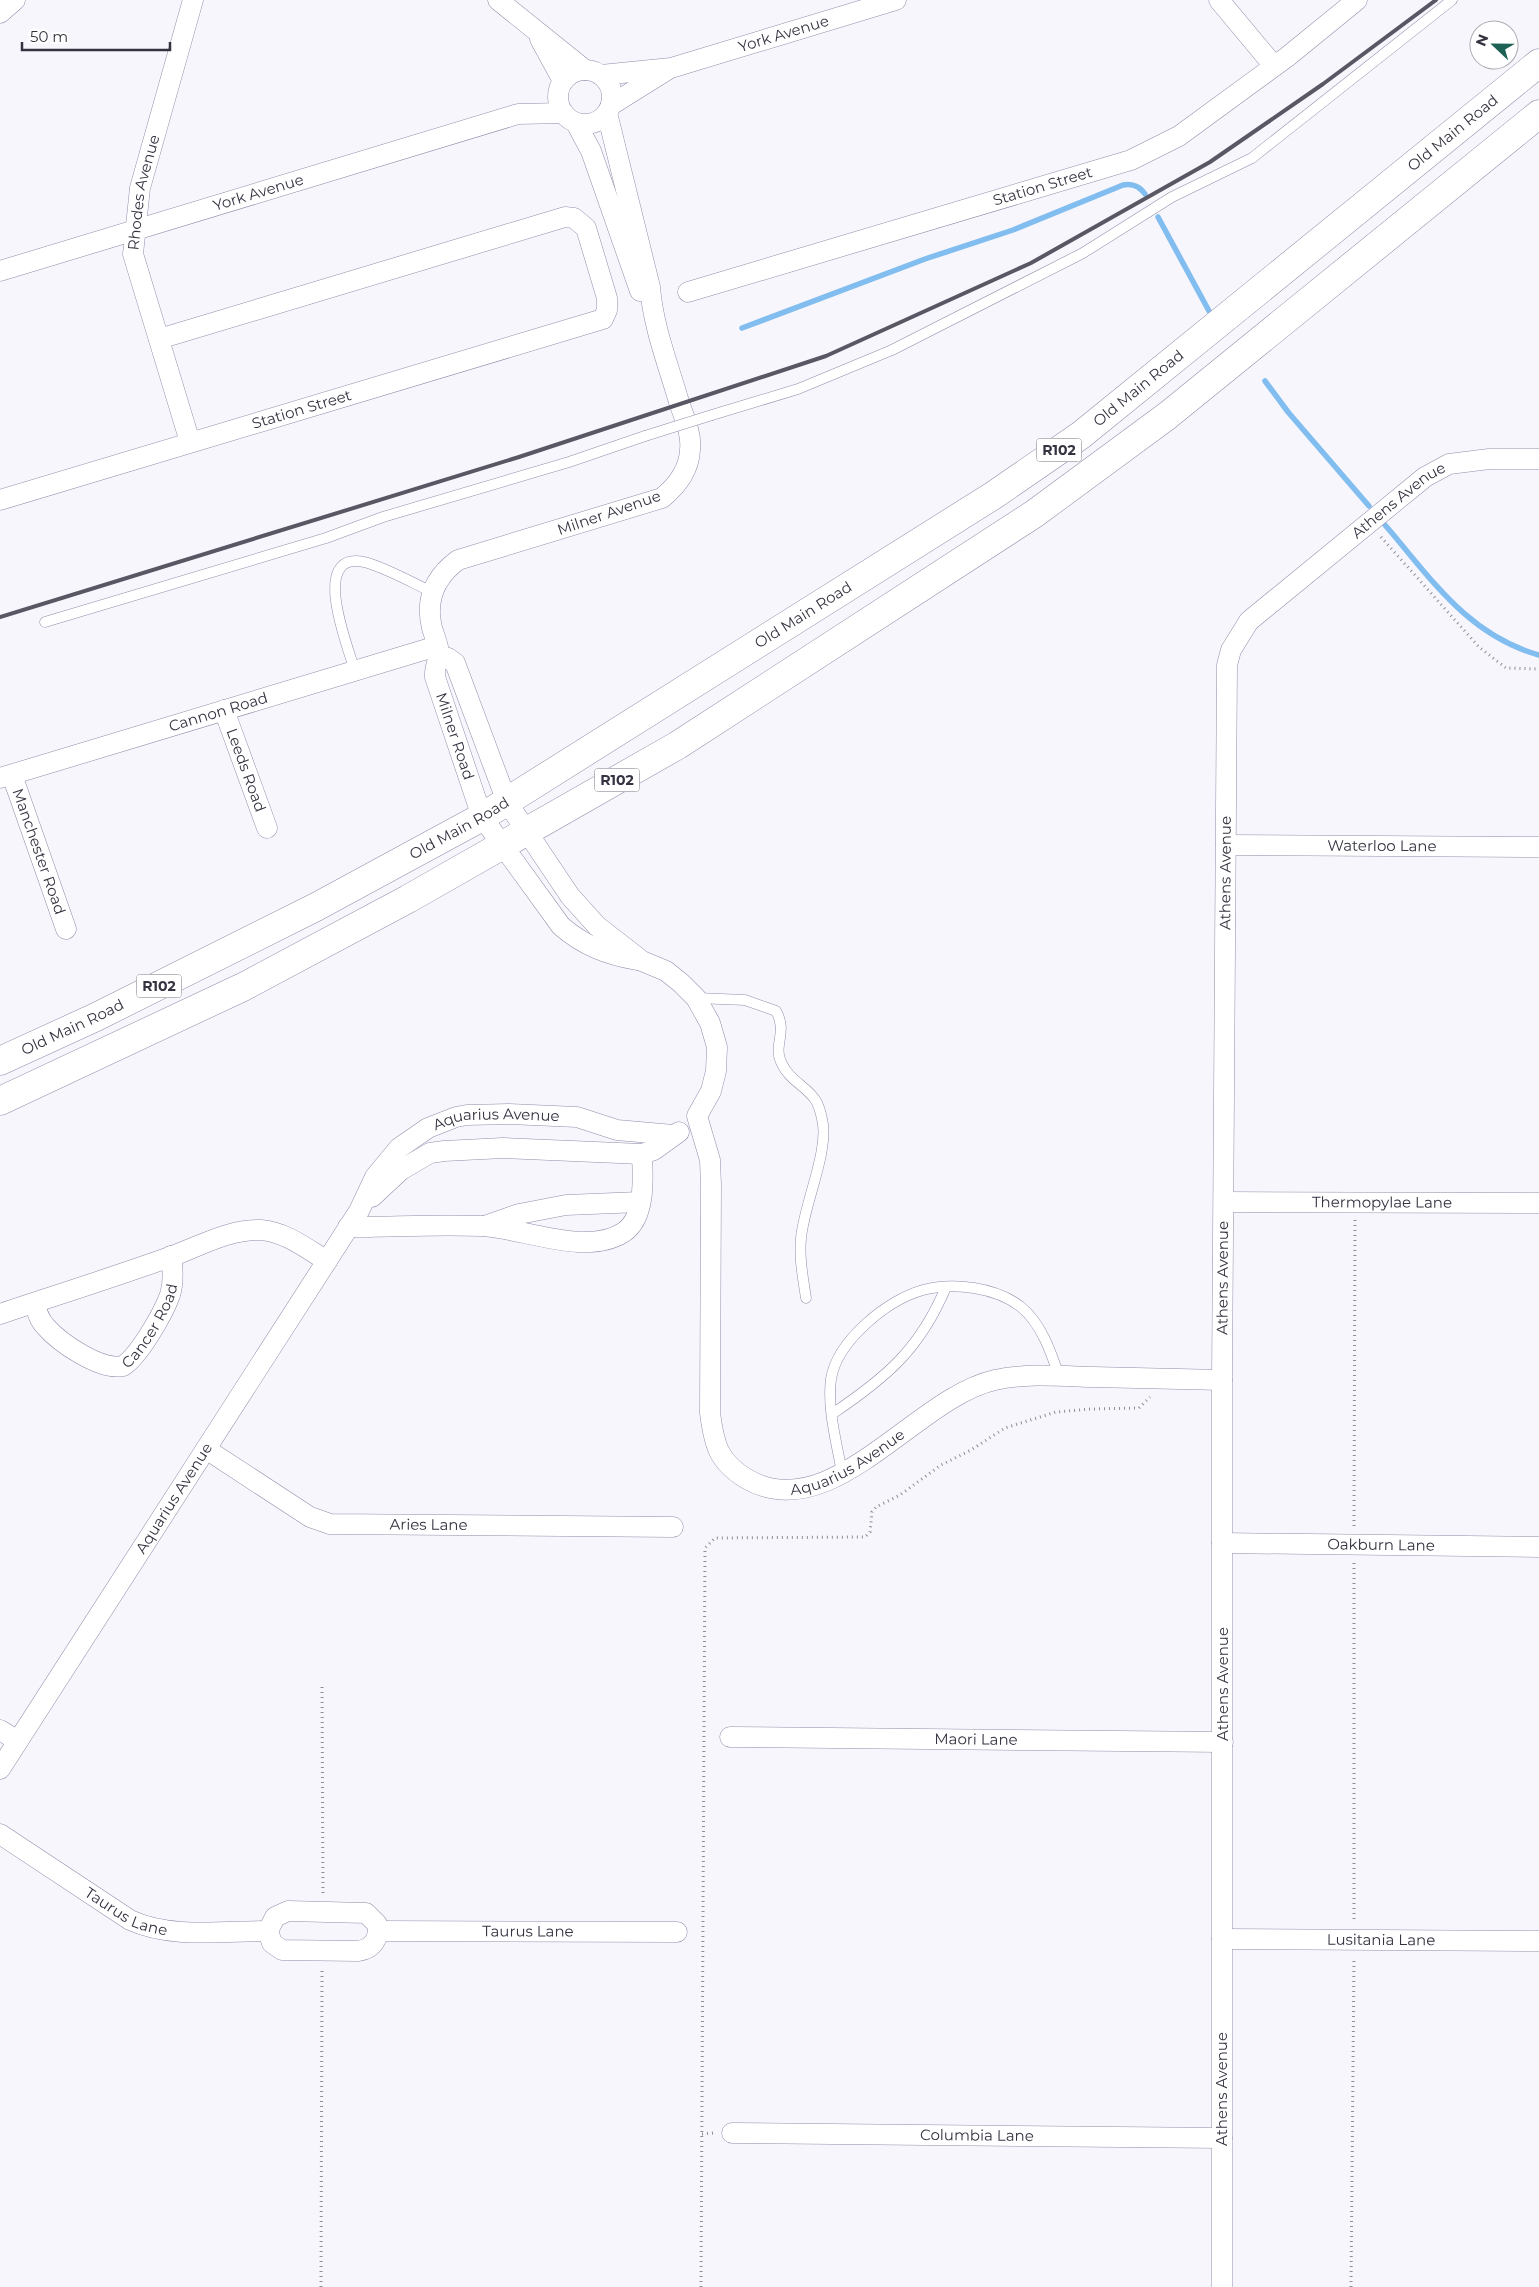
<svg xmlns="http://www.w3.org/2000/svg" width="1539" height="2287" font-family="Montserrat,sans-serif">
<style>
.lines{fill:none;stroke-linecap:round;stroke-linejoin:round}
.stream{stroke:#82bdf0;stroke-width:5.5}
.lane-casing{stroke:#918daa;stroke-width:11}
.street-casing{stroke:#918daa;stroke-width:21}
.primary-casing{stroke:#918daa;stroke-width:29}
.path{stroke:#8e8d97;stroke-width:3;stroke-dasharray:1 4;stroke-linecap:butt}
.lane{stroke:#fff;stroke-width:10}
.street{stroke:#fff;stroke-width:20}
.primary{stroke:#fff;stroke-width:28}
.rail{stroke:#595763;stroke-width:4}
.lane-bridge-casing{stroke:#918daa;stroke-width:11;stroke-linecap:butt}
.lane-bridge{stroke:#fff;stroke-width:10}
.labels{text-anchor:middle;stroke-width:4.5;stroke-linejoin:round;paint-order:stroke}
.shield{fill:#fff;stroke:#727079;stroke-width:1}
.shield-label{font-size:14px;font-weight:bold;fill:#353340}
.street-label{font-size:15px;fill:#353340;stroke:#fff}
</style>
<rect width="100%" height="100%" fill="#f7f6fd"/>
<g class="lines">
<g class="stream">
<path d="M1158 217 1209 311"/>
<path d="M742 328 925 259 1013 230 1123 185C1132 183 1140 187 1145 194"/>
<path d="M1265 381 1288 412 1369 506"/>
<path d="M1385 525C1431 578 1467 635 1539 655"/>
</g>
<g class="lane-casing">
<g id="lane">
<path d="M712 415 798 389 892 350 1083 253 1172 197 1252 158 1452 0"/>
<path d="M45 622 326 538 383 517 569 462 645 436"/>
<path d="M355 671C348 647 307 546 368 563 390 570 411 582 432 592"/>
<path d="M696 998 745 1000 776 1011C788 1032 773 1045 781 1062 789 1081 807 1086 816 1101 819 1106 821 1114 822 1119 830 1149 804 1204 801 1238 799 1258 803 1278 806 1298"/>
<path d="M832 1414C887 1377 920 1349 946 1287"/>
<path d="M842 1473C837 1444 827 1409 831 1379 837 1341 887 1300 923 1290 953 1282 996 1287 1021 1307 1041 1323 1051 1352 1059 1376"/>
</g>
</g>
<g class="street-casing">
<g id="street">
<path d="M498 0 585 70"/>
<path d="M1219 0 1274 66"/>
<path d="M0 13 15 0"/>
<path d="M540 39 563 81"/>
<circle cx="585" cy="97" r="27"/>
<path id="s1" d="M601 75 671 68 896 0"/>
<path d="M611 105 667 70"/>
<path id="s2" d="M607 113 650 287C653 326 668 364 679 402 684 417 692 434 690 450 689 470 678 485 662 498L458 560C435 577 425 599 432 628 434 635 439 646 439 654 438 662 434 668 435 677L482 817 561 926C584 946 608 955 637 960"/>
<path d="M576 123 591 151 640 291"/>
<path id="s3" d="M0 271 518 114 563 113"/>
<path id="s4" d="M688 292 1131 160 1179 136 1287 57 1357 0"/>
<path id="s5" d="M190 442 133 254 140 188 193 0"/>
<path id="s6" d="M0 500 603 319 607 310V298L586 228 574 218 565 217 159 339"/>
<path id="s7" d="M439 655 448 658 455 663 507 802 570 896 597 926 642 961 666 971 681 983 696 998 710 1023 717 1047 716 1071 711 1091 697 1116 710 1160 711 1185 710 1413C714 1444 718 1462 747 1479 831 1528 916 1397 995 1380 1026 1373 1061 1376 1093 1377 1136 1378 1179 1379 1222 1380"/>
<path id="s8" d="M224 710 267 828"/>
<path id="s9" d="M12 775 66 929"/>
<path id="s10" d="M0 778 437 646"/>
<path id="s11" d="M1226 845 1539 847"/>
<path d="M372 1197 401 1170 430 1153 444 1151 503 1148 642 1154 654 1150 679 1132"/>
<path id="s12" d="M1224 1202 1539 1203"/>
<path d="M485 1226 519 1214 566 1205 640 1202"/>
<path d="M348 1227C393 1227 438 1224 482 1226 523 1228 587 1257 624 1232 646 1217 643 1177 642 1154"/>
<path id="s13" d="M35 1303C37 1312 39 1320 46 1327 60 1343 101 1371 123 1366 139 1356 163 1314 170 1295 174 1282 173 1269 171 1256"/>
<path d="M0 1314C57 1295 114 1277 170 1257 200 1246 229 1229 261 1230 286 1232 307 1249 327 1261"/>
<path id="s14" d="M206 1449 310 1517 330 1524 673 1527"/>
<path id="s15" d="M1222 1543 1539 1547"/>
<path d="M0 1730 18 1741"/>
<path id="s16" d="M730 1737 1223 1742"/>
<path id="s17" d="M0 1769 359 1211 375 1177 399 1148 428 1128 456 1117 467 1115 509 1114 577 1117 617 1130 673 1135"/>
<path id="s18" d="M0 1834 130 1920C171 1939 224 1931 268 1931"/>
<path d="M288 1911 366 1913 377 1924C380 1938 373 1949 358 1951L282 1950 272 1943 268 1931 275 1917Z"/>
<path id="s19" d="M378 1931 677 1932"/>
<path id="s20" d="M1222 1939 1539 1941"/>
<path id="s21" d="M732 2133 1222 2138"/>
<path id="s22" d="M1222 2287V1380L1227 665 1231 650 1249 621 1425 477 1449 464 1489 459H1539"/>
</g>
</g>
<g class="primary-casing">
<g id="primary">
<path id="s23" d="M0 1061 96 1017 316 907 482 817 994 495 1081 435 1539 63"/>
<path d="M0 1101 243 987 408 899 678 745 1034 514 1167 416 1539 114"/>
</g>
</g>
<g class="path">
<path d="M1381 537 1479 647 1506 668 1539 669"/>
<path d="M1354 1526 1355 1220"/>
<path d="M1354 1563V1921"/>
<path d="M322 1687 323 1894"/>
<path d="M702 2134 714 2133"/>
<path d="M321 2287 322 1970"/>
<path d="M701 2287 705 1548 715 1538 865 1537 870 1532 872 1512 876 1507 900 1495 941 1465 971 1450 1005 1428 1056 1412 1091 1409 1139 1408 1150 1397"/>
<path d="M1351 2287 1354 1958"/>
</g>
<use href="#lane" class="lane"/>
<use href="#street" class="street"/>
<use href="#primary" class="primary"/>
<path class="rail" d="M0 617 519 457 826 356 1031 263 1210 162 1323 84 1436 0"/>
<g class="lane-bridge-casing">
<path id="lane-bridge" d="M645 436 712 415"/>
</g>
<use href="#lane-bridge" class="lane-bridge"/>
</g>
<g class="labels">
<g class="shield">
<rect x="1036.5" y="438.5" width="45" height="23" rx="4"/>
<rect x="594.5" y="768.5" width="45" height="23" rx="4"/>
<rect x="136.5" y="974.5" width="45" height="23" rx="4"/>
</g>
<g class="shield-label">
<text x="1059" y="455">R102</text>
<text x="617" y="785">R102</text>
<text x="159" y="991">R102</text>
</g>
<g class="street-label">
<text dy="5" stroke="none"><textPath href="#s1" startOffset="188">York Avenue</textPath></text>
<text dy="5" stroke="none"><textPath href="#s23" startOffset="1730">Old Main Road</textPath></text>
<text dy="5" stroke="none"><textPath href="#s4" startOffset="370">Station Street</textPath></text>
<text dy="5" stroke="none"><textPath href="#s5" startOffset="259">Rhodes Avenue</textPath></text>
<text dy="5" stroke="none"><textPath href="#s3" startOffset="270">York Avenue</textPath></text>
<text dy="5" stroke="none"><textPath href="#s23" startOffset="1325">Old Main Road</textPath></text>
<text dy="5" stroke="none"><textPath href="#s6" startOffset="315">Station Street</textPath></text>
<text dy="5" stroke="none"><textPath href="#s22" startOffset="1864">Athens Avenue</textPath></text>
<text transform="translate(609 513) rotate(-19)" y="5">Milner Avenue</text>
<text dy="5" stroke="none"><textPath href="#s23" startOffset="920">Old Main Road</textPath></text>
<text dy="5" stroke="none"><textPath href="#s10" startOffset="228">Cannon Road</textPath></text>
<text dy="5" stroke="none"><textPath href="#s2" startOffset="809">Milner Road</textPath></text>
<text dy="5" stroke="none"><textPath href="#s8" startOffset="64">Leeds Road</textPath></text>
<text dy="5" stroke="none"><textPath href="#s23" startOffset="515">Old Main Road</textPath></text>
<text dy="5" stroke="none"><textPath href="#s11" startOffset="156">Waterloo Lane</textPath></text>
<text dy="5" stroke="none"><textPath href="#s9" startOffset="81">Manchester Road</textPath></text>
<text dy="5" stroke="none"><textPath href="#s22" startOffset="1414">Athens Avenue</textPath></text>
<text dy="5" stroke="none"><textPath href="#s23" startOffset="80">Old Main Road</textPath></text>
<text dy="5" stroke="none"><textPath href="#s17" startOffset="844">Aquarius Avenue</textPath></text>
<text dy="5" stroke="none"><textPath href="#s12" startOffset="158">Thermopylae Lane</textPath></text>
<text dy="5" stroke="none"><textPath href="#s22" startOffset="1009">Athens Avenue</textPath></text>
<text dy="5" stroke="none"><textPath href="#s13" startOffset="165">Cancer Road</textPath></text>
<text dy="5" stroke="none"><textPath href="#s7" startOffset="1058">Aquarius Avenue</textPath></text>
<text dy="5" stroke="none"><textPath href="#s17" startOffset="322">Aquarius Avenue</textPath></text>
<text dy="5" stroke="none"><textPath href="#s14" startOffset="244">Aries Lane</textPath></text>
<text dy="5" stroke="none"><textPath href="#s15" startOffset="159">Oakburn Lane</textPath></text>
<text transform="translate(1223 1684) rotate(-90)" y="5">Athens Avenue</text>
<text dy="5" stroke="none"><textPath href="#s16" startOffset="246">Maori Lane</textPath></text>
<text dy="5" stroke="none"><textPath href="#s18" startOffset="149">Taurus Lane</textPath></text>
<text dy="5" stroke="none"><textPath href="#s19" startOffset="150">Taurus Lane</textPath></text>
<text dy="5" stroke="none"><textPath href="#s20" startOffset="159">Lusitania Lane</textPath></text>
<text transform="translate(1222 2089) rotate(-90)" y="5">Athens Avenue</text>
<text dy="5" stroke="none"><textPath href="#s21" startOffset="245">Columbia Lane</textPath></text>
</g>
</g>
<g transform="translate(1494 45) rotate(292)"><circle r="24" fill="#ffffff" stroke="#aeadb3"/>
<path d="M0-4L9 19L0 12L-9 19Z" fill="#1d6254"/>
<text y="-8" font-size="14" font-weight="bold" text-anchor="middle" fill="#353340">N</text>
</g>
<path d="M22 42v8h148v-8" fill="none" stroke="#353340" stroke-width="2.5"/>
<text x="30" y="42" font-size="15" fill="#353340" stroke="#ffffff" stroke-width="4" paint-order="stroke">50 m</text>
</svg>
